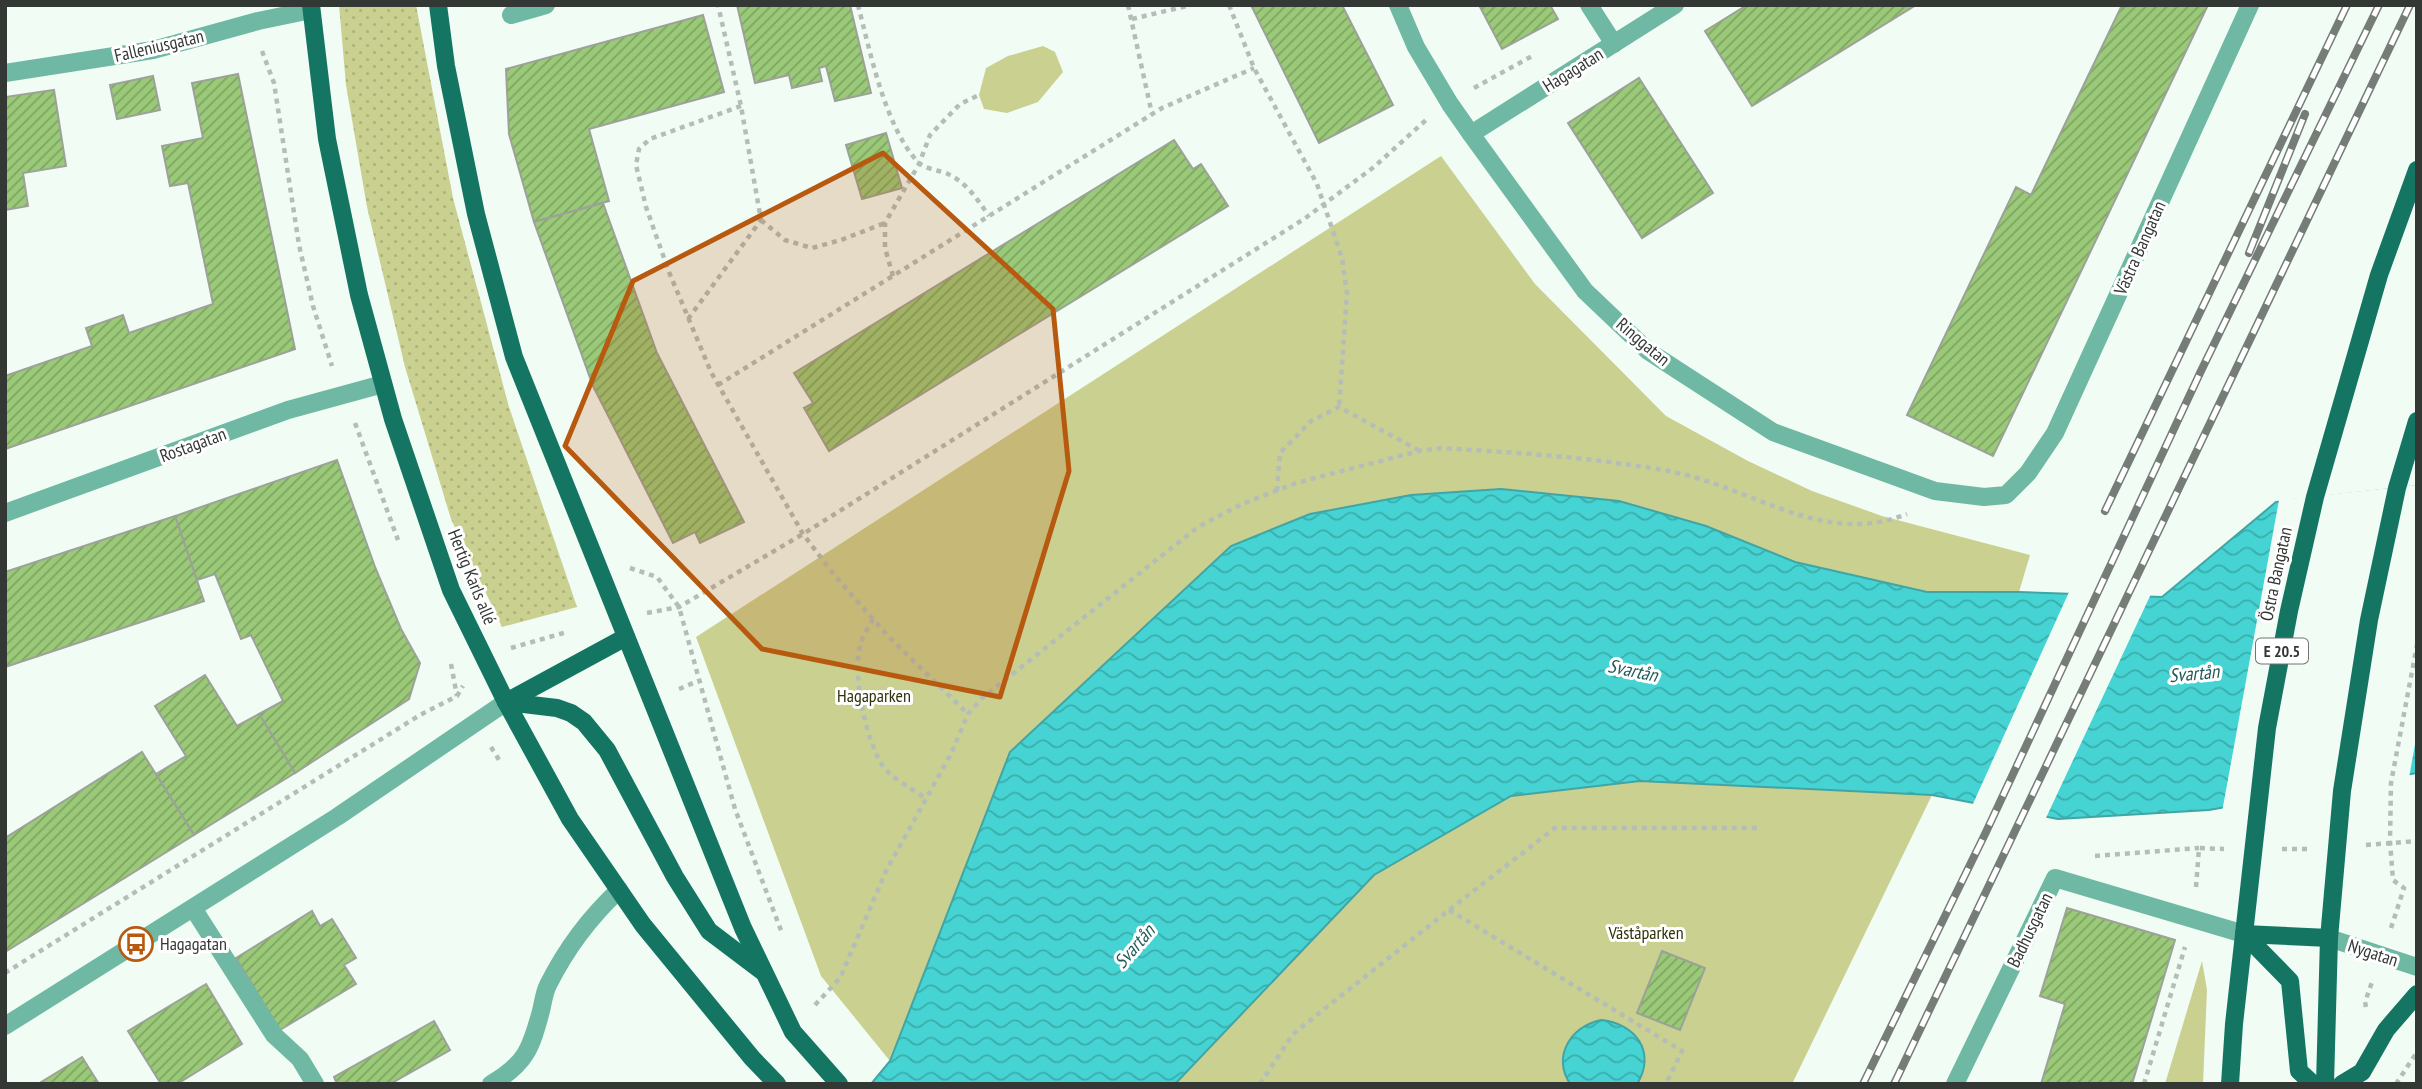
<svg xmlns="http://www.w3.org/2000/svg" width="2422" height="1089" font-family="'PT Sans Narrow',sans-serif">
<style>
.grass{fill:url(#grass-dots)}
.park{fill:#cad090}
.water{fill:url(#water-waves);stroke:#40a5a4;stroke-width:2}
.pier{fill:#f1fcf4}
.building{fill:url(#building-hatch);stroke:#9ca298;stroke-width:2}
.lines{fill:none;stroke-linecap:round;stroke-linejoin:round}
.path{stroke:#b4bdb7;stroke-width:4.5;stroke-dasharray:5 5;stroke-linecap:butt}
.minor{stroke:#6fb9a4;stroke-width:18}
.major{stroke:#147662;stroke-width:18}
.rail-casing{stroke:#767d78;stroke-width:8}
.rail{stroke:#fff;stroke-width:5;stroke-dasharray:16;stroke-linecap:butt}
.marked{fill:#b85910;fill-opacity:0.2;stroke:#b85910;stroke-width:5;stroke-linejoin:round}
.labels{text-anchor:middle;stroke-width:6;stroke-linejoin:round;paint-order:stroke}
.shield{fill:#fff;stroke:#707472;stroke-width:2}
.shield-label{font-size:16px;font-weight:bold;fill:#333835}
.street-label{font-size:18px;fill:#333835;stroke:#fff}
.park-label{font-size:18px;fill:#303209;stroke:#fff}
.poi-label{font-size:18px;fill:#333835;stroke:#fff;text-anchor:start}
.water-label{font-size:19px;font-style:italic;fill:#205b5a;stroke:#fff}
</style>
<defs>
<pattern id="grass-dots" width="8" height="8" patternUnits="userSpaceOnUse" patternTransform="scale(1.75)"><rect width="8" height="8" fill="#cad090"/><path d="M2 2h.1M6 6h.1" fill="none" stroke="#aeb37d" stroke-width="1.8" stroke-linecap="round"/></pattern>
<pattern id="water-waves" width="16" height="10" patternUnits="userSpaceOnUse" patternTransform="scale(1.75)"><rect width="16" height="10" fill="#45d4d3"/><path d="M0 5q4-4 8 0t8 0" fill="none" stroke="#3aadac"/></pattern>
<pattern id="building-hatch" width="6" height="6" patternUnits="userSpaceOnUse" patternTransform="scale(1.75)"><rect width="6" height="6" fill="#9ac978"/><path d="M-1 1l2-2M0 6l6-6M5 7l2-2" fill="none" stroke="#7ea463"/></pattern>
</defs>
<rect width="100%" height="100%" fill="#f1fcf4"/>
<path class="grass" d="M339 5H416L453 198 509 407 577 607 502 627 451 519 405 367 367 207 346 85Z"/>
<g class="park">
<path d="M1043 46 1055 52 1063 72 1038 102 1007 113 984 109 979 95 986 68 1008 56Z"/>
<path d="M1441 156 1535 284 1666 416 1748 461 1812 491 1882 516 2030 555 2019 592H1927L1795 562 1706 526 1619 501 1501 489 1411 495 1310 514 1231 546 1010 752 890 1061 821 976 696 637Z"/>
<path d="M1640 781 1932 795 1792 1084H1175L1374 875 1511 796Z"/>
<path d="M2202 961 2207 990 2203 1084H2165Z"/>
</g>
<g class="water">
<path d="M2417 486V773L2209 810 2058 819 1932 795 1640 781 1511 796 1374 875 1175 1084H871L890 1061 1010 752 1231 546 1310 514 1411 495 1501 489 1619 501 1706 526 1795 562 1927 592H2019L2162 597 2276 502Z"/>
<path d="M1601 1020C1635 1023 1657 1052 1637 1084H1570C1552 1055 1571 1027 1601 1020Z"/>
</g>
<g class="pier">
<path d="M2417 485V733L2409 778 2222 812 2279 500Z"/>
<path d="M2069 592 2151 594 2045 820 1972 806Z"/>
</g>
<g class="building">
<path d="M737 5H850L871 93 835 101 826 66 819 68 822 81 792 88 789 75 755 83Z"/>
<path d="M1251 5H1342L1393 105 1319 143Z"/>
<path d="M1479 5H1550L1558 19 1502 49Z"/>
<path d="M1747 5H1916L1752 106 1705 31Z"/>
<path d="M2122 5H2208L1993 456 1907 415 2016 187 2031 195Z"/>
<path d="M703 15 724 92 589 129 609 201 534 222 509 134 506 69Z"/>
<path d="M238 74 295 349 5 449V376L92 346 86 328 123 315 129 333 213 304 188 183 170 186 162 146 203 138 192 83Z"/>
<path d="M153 76 160 110 117 119 110 85Z"/>
<path d="M1639 78 1713 193 1642 238 1568 123Z"/>
<path d="M54 90 66 166 23 173 28 206 5 210V97Z"/>
<path d="M886 133 902 188 862 199 846 145Z"/>
<path d="M1174 140 1193 169 1201 164 1228 206 829 451 804 408 813 403 794 373Z"/>
<path d="M603 203 657 353 744 522 700 543 695 532 673 543 593 386 534 222Z"/>
<path d="M337 460 375 567 401 629 420 663 409 699 295 773 259 714 283 701 251 635 241 639 215 574 197 580 175 516Z"/>
<path d="M175 516 204 601 5 667V572Z"/>
<path d="M205 675 237 726 259 714 295 773 194 835 156 774 186 756 155 706Z"/>
<path d="M142 752 194 835 5 952V838Z"/>
<path d="M2067 908 2175 940 2132 1084H2041L2065 1004 2040 996Z"/>
<path d="M312 911 320 926 332 919 356 958 344 965 356 984 280 1030 236 958Z"/>
<path d="M1662 951 1705 968 1680 1030 1637 1013Z"/>
<path d="M206 984 242 1044 177 1084H161L128 1031Z"/>
<path d="M434 1021 450 1050 390 1084H337L334 1077Z"/>
<path d="M82 1057 99 1084H38Z"/>
</g>
<g class="lines">
<g class="path">
<path d="M858 5C870 51 885 127 918 162 924 169 939 170 948 174 967 183 977 199 989 216"/>
<path d="M1128 5 1152 114"/>
<path d="M1229 5 1254 68 1317 184 1342 258 1347 293 1339 407"/>
<path d="M1132 19 1191 5"/>
<path d="M262 51 274 83 299 245 313 306 332 366"/>
<path d="M1474 88 1534 55"/>
<path d="M741 106 650 139 639 149 636 165 646 207 669 272 711 372 803 534 835 576 889 637 968 714"/>
<path d="M761 220 785 240 812 248 841 240 885 223"/>
<path d="M893 276 885 248V223L919 164 930 135 960 104 979 95"/>
<path d="M688 319 761 220 741 106 718 5"/>
<path d="M718 385 1162 108 1254 68"/>
<path d="M355 423 398 540"/>
<path d="M1277 491 1280 453 1311 421 1339 407 1418 450"/>
<path d="M630 568 657 577 679 607 735 809 782 933"/>
<path d="M647 613 679 607 803 534 1304 219 1374 167 1426 120"/>
<path d="M873 619C869 627 863 635 861 643 851 671 866 742 883 766 892 779 913 789 926 799"/>
<path d="M511 648 567 632"/>
<path d="M451 664 457 696"/>
<path d="M679 689 698 681"/>
<path d="M491 747 501 763"/>
<path d="M2366 845 2417 841"/>
<path d="M2282 849H2308"/>
<path d="M2095 856 2199 848"/>
<path d="M2196 887 2199 848 2224 849"/>
<path d="M1449 910 1682 1051 1666 1084"/>
<path d="M2391 928 2404 888 2393 880 2390 842 2391 783 2417 645"/>
<path d="M5 973 420 715 457 696 463 686"/>
<path d="M815 1005 840 978 887 869 951 754 968 714 981 699 1198 527 1242 504 1296 483 1419 451 1441 448C1501 452 1563 455 1623 464 1647 467 1673 471 1697 478 1768 499 1831 544 1907 514"/>
<path d="M2366 1007 2365 1002 2372 982"/>
<path d="M1260 1084 1293 1034 1449 910 1555 828H1760"/>
<path d="M2144 1084 2185 947"/>
<path d="M2396 1084 2417 1052"/>
</g>
<g class="minor">
<path d="M1398 5 1416 47 1450 104 1471 134 1585 291 1648 351 1773 432 1935 491 1984 497 2006 495 2028 473 2055 433 2250 5"/>
<path d="M1589 5 1614 44"/>
<path d="M511 15 546 5"/>
<path d="M5 73 153 50 258 21 311 10"/>
<path d="M1471 134 1675 5"/>
<path d="M5 513 288 410 383 384"/>
<path d="M193 908 274 1035 300 1059 315 1084"/>
<path d="M2329 938 2417 967"/>
<path d="M5 1026 337 817 506 702"/>
<path d="M491 1084C526 1064 531 1048 541 1011 543 1003 544 993 548 985 566 949 590 917 619 890"/>
<path d="M1955 1084 2055 878 2244 934"/>
</g>
<g class="major">
<path d="M311 5 327 139 359 295 393 419 451 590 506 702 570 819 643 925 752 1058 777 1084"/>
<path d="M438 5 446 66 476 214 514 357 743 928 793 1032 839 1084"/>
<path d="M506 702 557 708 571 713 584 722 607 750 675 877 709 931 762 971"/>
<path d="M506 702 626 637"/>
<path d="M2244 934 2290 981 2299 1071 2313 1084"/>
<path d="M2244 934 2329 938"/>
<path d="M2230 1084 2234 1024 2267 728 2289 611 2315 497 2379 275 2417 170"/>
<path d="M2325 1084 2329 938 2342 791 2369 620 2397 488 2417 421"/>
<path d="M2342 1084 2362 1072 2386 1030 2417 994"/>
</g>
<g class="rail-casing">
<g id="rail">
<path d="M2249 253 2305 114"/>
<path d="M2105 511 2347 5"/>
<path d="M1863 1084 1986 832 2200 373 2379 5"/>
<path d="M1894 1084 2410 5"/>
</g>
</g>
<use href="#rail" class="rail"/>
</g>
<path class="marked" d="M883 153 1053 309 1069 471 1000 697 762 649 565 446 633 281Z"/>
<defs>
<g id="bus-ring" transform="scale(1.75)"><circle r="9.5" fill="#fff" stroke="#b85910" stroke-width="1.5"/><path d="M-5-6H5V4H4V6H2V4H-2V6H-4V4H-5ZM-3.5-4V0h7V-4ZM-3.5 1.2v1.5H-2V1.2ZM2 1.2v1.5H3.5V1.2Z" fill="#b85910"/></g>
</defs>
<g fill-rule="evenodd">
<use href="#bus-ring" x="136" y="944"/>
</g>
<g class="labels">
<rect class="shield" x="2256" y="638.5" width="52" height="25" rx="5"/>
<g class="shield-label">
<text x="2282" y="657">E 20.5</text>
</g>
<g class="street-label">
<text transform="translate(159 46) rotate(-13)" y="6">Falleniusgatan</text>
<text transform="translate(1573 70) rotate(-32)" y="6">Hagagatan</text>
<text transform="translate(2140 248) rotate(-66)" y="6">Västra Bangatan</text>
<text transform="translate(1643 342) rotate(40)" y="6">Ringgatan</text>
<text transform="translate(193 445) rotate(-20)" y="6">Rostagatan</text>
<text transform="translate(2276 574) rotate(-78)" y="6">Östra Bangatan</text>
<text transform="translate(472 577) rotate(68)" y="6">Hertig Karls allé</text>
<text transform="translate(2030 930) rotate(-64)" y="6">Badhusgatan</text>
<text transform="translate(2373 953) rotate(18)" y="6">Nygatan</text>
</g>
<g class="park-label">
<text x="874" y="702">Hagaparken</text>
<text x="1646" y="939">Väståparken</text>
</g>
<g class="poi-label">
<text x="160" y="950">Hagagatan</text>
</g>
<g class="water-label">
<text transform="translate(1633 670) rotate(12)" y="7">Svartån</text>
<text transform="translate(2194 673) rotate(-5)" y="7">Svartån</text>
<text transform="translate(1134 946) rotate(-49)" y="7">Svartån</text>
</g>
</g>
<rect width="2422" height="1089" fill="none" stroke="#333835" stroke-width="14"/>
</svg>
